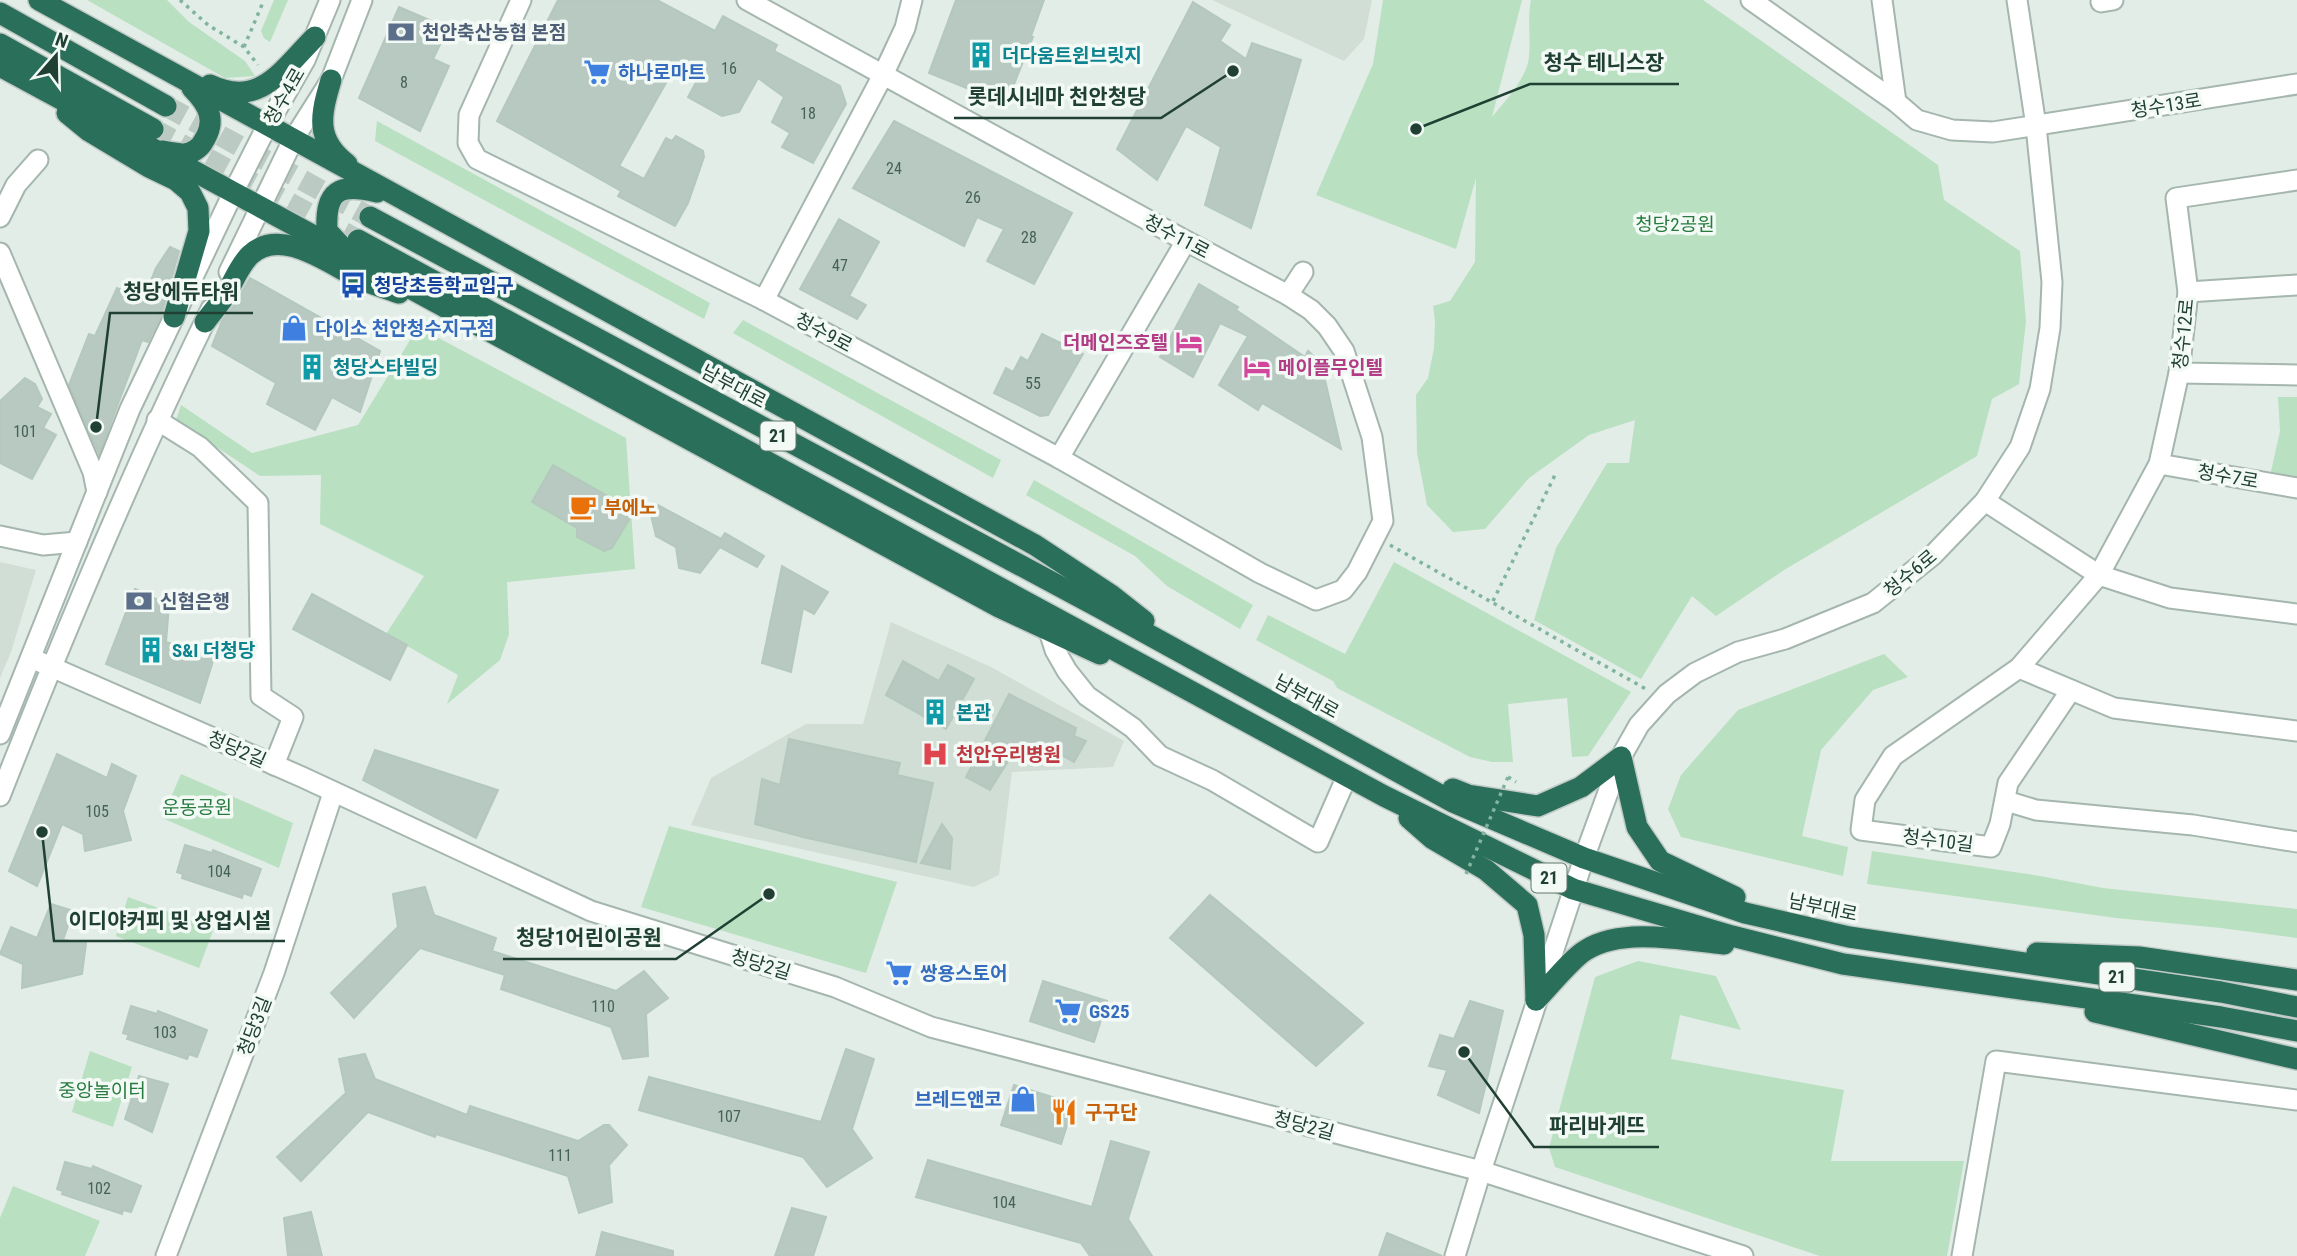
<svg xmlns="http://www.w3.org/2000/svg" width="2297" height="1256" font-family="'Roboto Condensed','Noto Sans KR',sans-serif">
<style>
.built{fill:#d0ded6}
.green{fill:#b9e0c0}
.building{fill:#b7c9c0;stroke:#b4c8be;stroke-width:2}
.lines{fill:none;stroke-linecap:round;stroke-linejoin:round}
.highway-tunnel{stroke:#bbcac3;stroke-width:21;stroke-dasharray:21 10;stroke-linecap:butt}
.minor-casing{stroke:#a4b6ae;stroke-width:23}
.highway-casing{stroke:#c1cac6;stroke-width:24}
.path{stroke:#80b49e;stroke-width:3.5;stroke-dasharray:3.5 5;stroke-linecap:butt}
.minor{stroke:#fff;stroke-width:19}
.highway{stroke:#2a6f5a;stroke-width:21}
.path-bridge{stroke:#80b49e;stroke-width:3.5;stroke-dasharray:3.5 5;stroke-linecap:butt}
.labels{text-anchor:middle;stroke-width:7;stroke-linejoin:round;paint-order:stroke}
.number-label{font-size:16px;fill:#466257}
.shield{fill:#f3faf6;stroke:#5f786e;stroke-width:2}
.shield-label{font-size:18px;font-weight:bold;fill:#204034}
.service-label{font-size:19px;font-weight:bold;fill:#4e5e75;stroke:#f3faf6;text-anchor:start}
.culture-label{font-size:19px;font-weight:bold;fill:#0d838f;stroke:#f3faf6;text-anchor:start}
.shop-label{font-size:19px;font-weight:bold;fill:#366cbe;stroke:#f3faf6;text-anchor:start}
.street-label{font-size:19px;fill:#204034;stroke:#f3faf6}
.park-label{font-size:19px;fill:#277b3f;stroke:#f3faf6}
.transit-label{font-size:19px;font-weight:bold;fill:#164399;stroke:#f3faf6;text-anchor:start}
.hotel-label{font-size:19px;font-weight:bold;fill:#b23c85;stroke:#f3faf6;text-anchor:end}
.food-label{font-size:19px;font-weight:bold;fill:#c56008;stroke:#f3faf6;text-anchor:start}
.health-label{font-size:19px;font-weight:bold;fill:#be3a42;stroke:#f3faf6;text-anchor:start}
.leader{fill:none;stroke:#204034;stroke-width:2.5}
.callout-dot{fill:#204034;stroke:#f3faf6;stroke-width:2.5}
.callout-label{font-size:21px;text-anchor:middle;font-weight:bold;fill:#204034;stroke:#f3faf6;stroke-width:7;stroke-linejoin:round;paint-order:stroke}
</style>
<rect width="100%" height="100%" fill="#e2ede7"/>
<g class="built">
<path d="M1212 0H1372L1364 39 1344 61Z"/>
<path d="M0 562 36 570 11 652 0 678Z"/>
<path d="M891 622 991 667 1124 741 1113 767 1012 772 999 875 974 887 691 825 711 778 806 724H863Z"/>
</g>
<g class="green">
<path d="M87 0H167L189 22 245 61 255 76 225 78Z"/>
<path d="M274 0H288L270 42 264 38 261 31Z"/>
<path d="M1383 0H1522L1492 117C1505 101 1528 77 1529 56 1531 37 1527 19 1531 0H1703L1938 165 1944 200 2020 251 2026 321 2019 384 1992 399 1977 456 1784 570 1716 616 1692 596 1641 679 1534 620 1556 548 1607 463H1629L1635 420 1589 435 1529 478 1485 529 1453 532 1427 505 1417 453 1416 395 1428 378 1434 348 1435 321 1433 306 1450 301 1475 262 1476 178 1456 249 1316 195 1373 64Z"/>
<path d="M377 121 710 303 704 319 375 141Z"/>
<path d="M743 320 1001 460 993 478 733 333Z"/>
<path d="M418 327 626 438 635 569 507 582 509 634 500 660 447 704 458 675 386 634 424 576 320 524 321 475 260 476 176 420 181 405 252 453 358 425Z"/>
<path d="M2278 397H2297V481L2270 476 2280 431Z"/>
<path d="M1034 480 1253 605 1240 629 1167 586 1135 556 1026 495Z"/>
<path d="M1394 562 1631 692 1588 756 1572 757 1567 698 1508 704 1513 762H1492L1470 757 1337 688 1333 681 1256 640 1268 615 1345 654Z"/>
<path d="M1884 654 1908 677 1873 690 1821 750 1802 836 1848 847 1843 876 1681 837 1668 809 1681 775 1738 710Z"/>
<path d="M181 774 293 823 279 868 162 818Z"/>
<path d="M669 826 897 882 866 973 641 907Z"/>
<path d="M1872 851 2040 876 2103 888 2297 909V938L2221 928 2116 918 1867 884Z"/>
<path d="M128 897 214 928 199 968 116 936Z"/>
<path d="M1638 961 1716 976 1741 1030 1680 1015 1671 1059 1844 1090 1831 1161H1964L1947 1256H1820L1555 1167 1549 1148 1595 977Z"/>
<path d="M90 1051 132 1067 113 1127 72 1112Z"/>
<path d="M13 1186 100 1221 85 1256H0V1218Z"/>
</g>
<g class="building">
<path d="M558 0H657L715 31 723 16 777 45 774 51 840 86 846 104 813 163 782 147 790 133 772 122 784 97 758 78 739 112 722 116 688 97 699 77 676 65 619 166 644 179 666 138 672 141 676 136 703 151 704 157 688 203 675 226 618 196 621 191 497 121Z"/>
<path d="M956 0H1044L1031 36 1033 37 1006 104 929 73Z"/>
<path d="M1193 2 1230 25 1220 41 1246 59 1252 43 1301 60 1251 228 1205 205 1221 147 1186 126 1157 180 1117 149Z"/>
<path d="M399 7 448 28 433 59 449 66 420 131 359 98Z"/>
<path d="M894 121 1072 213 1034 284 987 261 1004 229 977 217 964 246 853 188Z"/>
<path d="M839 219 879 242 849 296 866 305 857 319 800 289Z"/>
<path d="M170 247 179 251 161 315 148 342 142 340 99 454 69 385 89 334 95 336 117 288 144 298 156 268Z"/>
<path d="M250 278 380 351 360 412 332 397 315 430 267 404 276 383 212 346 222 321 236 303Z"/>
<path d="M1199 284 1238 307 1236 310 1305 357 1308 351 1321 363 1341 449 1262 403 1258 410 1219 385 1248 336 1220 323 1193 377 1160 357Z"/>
<path d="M1042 334 1083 354 1048 415 1040 416 994 393 1006 368 1013 372 1021 357 1028 361Z"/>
<path d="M25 378 35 384 42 399 37 407 51 414 43 428 56 435 32 479 0 463V401Z"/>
<path d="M553 465 634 511 612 548 604 551 577 537V528L532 502Z"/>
<path d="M654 503 721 539 725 533 764 556 757 567 720 547 700 573 679 568 676 547 656 536 651 515Z"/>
<path d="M782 566 828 592 814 614 803 608 791 672 762 663Z"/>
<path d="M135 589 169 605 166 642 214 658 200 703 106 664Z"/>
<path d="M312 594 407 645 390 680 293 629Z"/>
<path d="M903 661 939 681 948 665 974 679 946 729 886 695Z"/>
<path d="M1009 694 1076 728 1074 736 1086 741 1074 762 1040 743 1036 759 1015 750 990 790 966 777Z"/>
<path d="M789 739 900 763 897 775 933 783 916 862 803 837 755 824 762 779 780 785Z"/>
<path d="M375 750 498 790 476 838 363 780Z"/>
<path d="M57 754 107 778 112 764 136 776 123 811 131 840 85 851 83 834 62 824 37 886 9 871Z"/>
<path d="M942 824 952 838 950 869 921 863Z"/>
<path d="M185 845 212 853 213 850 261 869 251 896 243 893 242 898 182 878 183 874 177 872Z"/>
<path d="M425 887 434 915 496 938 492 951 616 991 644 971 668 998 646 1014 648 1056 623 1059 611 1027 501 989 505 975 420 948 354 1018 331 993 398 927 393 894Z"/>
<path d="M1210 895 1363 1023 1316 1066 1170 938Z"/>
<path d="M51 904 73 911 63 940 86 943 82 974 22 988 23 964 0 954 11 927 37 938Z"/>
<path d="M1043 981 1107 1001 1094 1042 1030 1021Z"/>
<path d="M1470 1001 1503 1011 1479 1113 1438 1095 1447 1070 1429 1066 1440 1035 1454 1039Z"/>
<path d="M131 1006 157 1014 158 1011 207 1030 197 1057 189 1054 187 1059 127 1039 129 1035 123 1033Z"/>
<path d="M846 1049 874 1059 852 1129 872 1158 827 1187 803 1157 639 1110 649 1077 821 1122Z"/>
<path d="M365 1054 375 1079 467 1115 470 1106 578 1141 604 1125H609L627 1145 609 1165 612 1202 579 1213 568 1176 436 1134 435 1137 368 1112 301 1181 277 1157 346 1093 339 1059Z"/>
<path d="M139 1076 168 1084 152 1132 125 1119Z"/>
<path d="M1014 1085 1074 1104 1061 1144 1001 1125Z"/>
<path d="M1111 1141 1149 1152 1128 1219 1152 1256H1090L1081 1243 916 1197 928 1160 1092 1207Z"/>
<path d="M65 1162 92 1169 93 1166 141 1186 131 1212 123 1210 122 1214 62 1194 63 1191 57 1189Z"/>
<path d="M792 1208 826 1217 813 1256H775Z"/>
<path d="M311 1212 322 1256H288L284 1218Z"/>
<path d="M602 1232 673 1251V1256H596Z"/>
<path d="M1387 1233 1442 1256H1379Z"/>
</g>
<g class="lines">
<g class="highway-tunnel">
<path d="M166 106 370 217"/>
<path d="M153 129 358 240"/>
</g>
<g class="minor-casing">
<g id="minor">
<path d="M521 0 469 115 468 143 477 159 764 300 1059 458 1260 573 1316 600 1343 590 1357 572 1383 521 1372 437 1344 351 1327 326 1311 310 1288 295 1186 241 747 0"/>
<path d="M1751 0 1896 102 1917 120 1952 130 1993 132 2297 84"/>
<path d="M1882 0 1896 102"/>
<path d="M2101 2 2113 0"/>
<path d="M0 217 16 185 38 160"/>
<path d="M0 253 93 472 97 492"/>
<path d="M229 272 293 140 331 80 362 0"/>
<path d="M2188 292 2297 285"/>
<path d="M1288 295 1303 272"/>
<path d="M764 300 883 75 905 28 912 0"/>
<path d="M2179 373 2297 375"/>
<path d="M157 420 200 447 258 503 261 696 293 717 274 765"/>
<path d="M1059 458 1186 241"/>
<path d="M2159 464 2297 488"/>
<path d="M1985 501 2099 575 2170 598 2297 614"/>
<path d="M0 536 43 545 77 542"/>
<path d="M1049 631 1055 650 1067 671 1087 696 1133 728 1160 756 1212 780 1318 842 1347 776"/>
<path d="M31 658 302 777 591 911 835 987 931 1027 1481 1171 1743 1256"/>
<path d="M2019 668 2114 708 2297 731"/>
<path d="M2071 690 2008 783 2000 824 1991 847 1861 830 1865 800 1893 756 2019 668 2099 575 2159 464 2179 373 2188 292 2176 198 2297 180"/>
<path d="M0 734 130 409 234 191 267 126 305 60 330 0"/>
<path d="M0 796C65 631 133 468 211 309"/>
<path d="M2006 801 2036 810 2193 825 2297 842"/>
<path d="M166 1256 274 973 333 793"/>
<path d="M1455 1256 1481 1171 1584 858 1621 757 1639 725 1667 694 1695 673 1738 652 1785 639 1873 603 1933 555 1985 501 2020 447 2040 389 2050 328 2052 282 2036 126 2017 0"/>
<path d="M1962 1256 1996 1061 2297 1100"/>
</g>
</g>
<g class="highway-casing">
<g id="highway">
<path d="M39 0 1035 545 1111 595 1144 621"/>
<path d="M0 13 166 106"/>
<path d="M0 44 153 129"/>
<path d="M0 66 999 607 1100 654"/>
<path d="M331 80C321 114 314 139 347 164"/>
<path d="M210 85C260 109 283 69 315 37"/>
<path d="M67 113 89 131 149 167 176 180 190 192 198 208 199 231 174 317"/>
<path d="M162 151C169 152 178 154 185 154 192 153 200 148 203 142 217 121 209 105 192 88"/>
<path d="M370 217 1102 609 1453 802 1584 858 1745 913 1849 937 2221 992 2297 1007"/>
<path d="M358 240 1384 796 1573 889 1732 936 1843 964 2221 1017 2297 1031"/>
<path d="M341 246 327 231C325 190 339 183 377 192"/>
<path d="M205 322C212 312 221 303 227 292 235 279 239 266 250 255 281 226 329 264 358 278 371 284 385 288 399 293"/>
<path d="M1453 789 1468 795 1538 806 1581 787 1621 757 1637 827 1660 861 1735 897"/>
<path d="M1409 818 1433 839 1486 870 1527 905 1534 935 1536 1000"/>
<path d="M2037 953 2139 957 2297 980"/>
<path d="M1536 1000C1549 987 1572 958 1586 950 1622 927 1684 940 1724 944"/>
<path d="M2095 1012 2297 1059"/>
</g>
</g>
<g class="path">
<path d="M180 0 208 25 244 47 258 65"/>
<path d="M244 47 264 0"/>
<path d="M1390 545 1646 689"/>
<path d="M1493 601 1556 473"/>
<path d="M1508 777 1516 782"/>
</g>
<use href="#minor" class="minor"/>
<use href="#highway" class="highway"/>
<path class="path-bridge" d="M1466 874 1508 777"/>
</g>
<defs>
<g id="bank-bare" transform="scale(2.1)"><path d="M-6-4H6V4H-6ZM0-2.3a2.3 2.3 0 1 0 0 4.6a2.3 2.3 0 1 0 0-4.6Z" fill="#5c6f8a" stroke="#f3faf6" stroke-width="2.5" paint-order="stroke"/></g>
<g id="building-bare" transform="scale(2.1)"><path d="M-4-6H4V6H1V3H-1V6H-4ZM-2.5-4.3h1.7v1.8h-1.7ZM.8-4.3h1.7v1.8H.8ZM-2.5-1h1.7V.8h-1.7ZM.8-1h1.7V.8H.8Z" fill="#0f9aa8" stroke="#f3faf6" stroke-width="2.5" paint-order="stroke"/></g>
<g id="supermarket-bare" transform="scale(2.1)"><path d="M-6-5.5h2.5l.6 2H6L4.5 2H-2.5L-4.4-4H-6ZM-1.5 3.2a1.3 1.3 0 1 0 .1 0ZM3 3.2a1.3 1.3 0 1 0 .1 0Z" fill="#3f7fe0" stroke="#f3faf6" stroke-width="2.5" paint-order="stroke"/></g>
<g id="bus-bare" transform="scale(2.1)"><path d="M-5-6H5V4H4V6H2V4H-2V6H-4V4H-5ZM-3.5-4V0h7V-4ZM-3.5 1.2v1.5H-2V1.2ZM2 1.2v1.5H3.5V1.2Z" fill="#1a4fb4" stroke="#f3faf6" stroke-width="2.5" paint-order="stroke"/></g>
<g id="shop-bare" transform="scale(2.1)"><path d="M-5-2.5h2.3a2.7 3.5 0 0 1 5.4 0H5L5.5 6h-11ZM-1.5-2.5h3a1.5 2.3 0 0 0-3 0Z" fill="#3f7fe0" stroke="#f3faf6" stroke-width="2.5" paint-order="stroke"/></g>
<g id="hotel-bare" transform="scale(2.1)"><path d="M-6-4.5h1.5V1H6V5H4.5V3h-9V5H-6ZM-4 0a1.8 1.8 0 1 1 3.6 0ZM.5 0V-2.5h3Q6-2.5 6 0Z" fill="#d1479c" stroke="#f3faf6" stroke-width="2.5" paint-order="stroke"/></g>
<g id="cafe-bare" transform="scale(2.1)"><path d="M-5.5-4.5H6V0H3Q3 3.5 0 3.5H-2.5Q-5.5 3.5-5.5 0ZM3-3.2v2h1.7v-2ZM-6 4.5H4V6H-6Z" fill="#e8710a" stroke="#f3faf6" stroke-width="2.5" paint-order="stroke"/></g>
<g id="hospital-bare" transform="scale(2.1)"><path d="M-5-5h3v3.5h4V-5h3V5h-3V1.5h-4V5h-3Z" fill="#e0444e" stroke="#f3faf6" stroke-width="2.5" paint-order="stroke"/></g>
<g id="restaurant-bare" transform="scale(2.1)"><path d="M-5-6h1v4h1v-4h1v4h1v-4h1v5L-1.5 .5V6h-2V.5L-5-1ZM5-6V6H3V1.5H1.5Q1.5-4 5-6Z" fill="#e8710a" stroke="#f3faf6" stroke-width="2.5" paint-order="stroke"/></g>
</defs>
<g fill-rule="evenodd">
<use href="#bank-bare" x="401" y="32"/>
<use href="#building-bare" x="981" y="55"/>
<use href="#supermarket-bare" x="597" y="72"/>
<use href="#bus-bare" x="353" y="285"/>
<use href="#shop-bare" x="294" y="328"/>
<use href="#hotel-bare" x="1189" y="342"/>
<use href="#building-bare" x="312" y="367"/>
<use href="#hotel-bare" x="1257" y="367"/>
<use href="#cafe-bare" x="583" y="507"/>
<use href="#bank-bare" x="139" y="601"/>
<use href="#building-bare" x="151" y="650"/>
<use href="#building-bare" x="935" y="712"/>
<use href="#hospital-bare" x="935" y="754"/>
<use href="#supermarket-bare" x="899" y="973"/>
<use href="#supermarket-bare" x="1068" y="1011"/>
<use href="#shop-bare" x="1023" y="1099"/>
<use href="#restaurant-bare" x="1064" y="1112"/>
</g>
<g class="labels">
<g class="number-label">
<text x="729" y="74">16</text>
<text x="404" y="88">8</text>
<text x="808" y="119">18</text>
<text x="894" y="174">24</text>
<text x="973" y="203">26</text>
<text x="1029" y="243">28</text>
<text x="840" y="271">47</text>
<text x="1033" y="389">55</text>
<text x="25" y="437">101</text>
<text x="97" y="817">105</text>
<text x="219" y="877">104</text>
<text x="603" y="1012">110</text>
<text x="165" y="1038">103</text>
<text x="729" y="1122">107</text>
<text x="560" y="1161">111</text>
<text x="99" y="1194">102</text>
<text x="1004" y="1208">104</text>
</g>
<g class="shield">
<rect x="760.5" y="421.5" width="35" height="29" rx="5"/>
<rect x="1531.5" y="863.5" width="35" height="29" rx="5"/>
<rect x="2099.5" y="962.5" width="35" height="29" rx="5"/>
</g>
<g class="shield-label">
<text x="778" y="442">21</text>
<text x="1549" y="884">21</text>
<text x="2117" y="983">21</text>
</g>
<g class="service-label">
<text x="422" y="39">천안축산농협 본점</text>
<text x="160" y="608">신협은행</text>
</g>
<g class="culture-label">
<text x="1002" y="62">더다움트윈브릿지</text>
<text x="333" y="374">청당스타빌딩</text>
<text x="172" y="657">S&amp;I 더청당</text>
<text x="956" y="719">본관</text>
</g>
<g class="shop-label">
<text x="618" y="79">하나로마트</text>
<text x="315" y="335">다이소 천안청수지구점</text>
<text x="920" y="980">쌍용스토어</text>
<text x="1089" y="1018">GS25</text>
<text x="1002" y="1106" text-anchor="end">브레드앤코</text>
</g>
<g class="street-label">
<text transform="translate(284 96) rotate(-60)" y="7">청수4로</text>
<text transform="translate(2166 105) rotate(-9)" y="7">청수13로</text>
<text transform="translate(1177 236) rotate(28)" y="7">청수11로</text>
<text transform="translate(824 332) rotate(28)" y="7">청수9로</text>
<text transform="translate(2183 334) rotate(-84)" y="7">청수12로</text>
<text transform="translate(734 386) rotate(28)" y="7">남부대로</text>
<text transform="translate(2228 476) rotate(10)" y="7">청수7로</text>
<text transform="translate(1910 573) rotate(-40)" y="7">청수6로</text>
<text transform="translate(1307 696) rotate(29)" y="7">남부대로</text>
<text transform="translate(237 749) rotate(24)" y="7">청당2길</text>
<text transform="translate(1938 840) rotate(7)" y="7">청수10길</text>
<text transform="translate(1823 907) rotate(12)" y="7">남부대로</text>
<text transform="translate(761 964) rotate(17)" y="7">청당2길</text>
<text transform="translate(254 1026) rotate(-69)" y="7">청당3길</text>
<text transform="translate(1304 1125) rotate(15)" y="7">청당2길</text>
</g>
<g class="park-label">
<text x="1675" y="231">청당2공원</text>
<text x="197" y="814">운동공원</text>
<text x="102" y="1097">중앙놀이터</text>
</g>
<g class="transit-label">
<text x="374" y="292">청당초등학교입구</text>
</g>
<g class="hotel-label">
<text x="1168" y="349">더메인즈호텔</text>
<text x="1278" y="374" text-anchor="start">메이플무인텔</text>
</g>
<g class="food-label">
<text x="604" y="514">부에노</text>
<text x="1085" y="1119">구구단</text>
</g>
<g class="health-label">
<text x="956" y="761">천안우리병원</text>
</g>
</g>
<path class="leader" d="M1416 129L1530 84H1679M1233 71L1161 118H954M96 427L110 313H253M42 832L54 941H285M769 894L676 959H503M1464 1052L1534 1147H1659"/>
<g class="callout-dot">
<circle cx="1416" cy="129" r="7"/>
<circle cx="1233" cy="71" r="7"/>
<circle cx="96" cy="427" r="7"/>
<circle cx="42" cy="832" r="7"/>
<circle cx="769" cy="894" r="7"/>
<circle cx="1464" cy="1052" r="7"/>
</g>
<g class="callout-label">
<text x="1604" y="70">청수 테니스장</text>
<text x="1057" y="104">롯데시네마 천안청당</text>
<text x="181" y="299">청당에듀타워</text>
<text x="170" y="928">이디야커피 및 상업시설</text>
<text x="589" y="945">청당1어린이공원</text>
<text x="1597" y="1133">파리바게뜨</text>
</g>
<g transform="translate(56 56) rotate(20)" stroke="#f3faf6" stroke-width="5" paint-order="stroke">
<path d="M0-5L12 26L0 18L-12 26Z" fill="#204034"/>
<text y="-10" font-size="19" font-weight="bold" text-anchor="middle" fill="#204034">N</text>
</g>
</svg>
